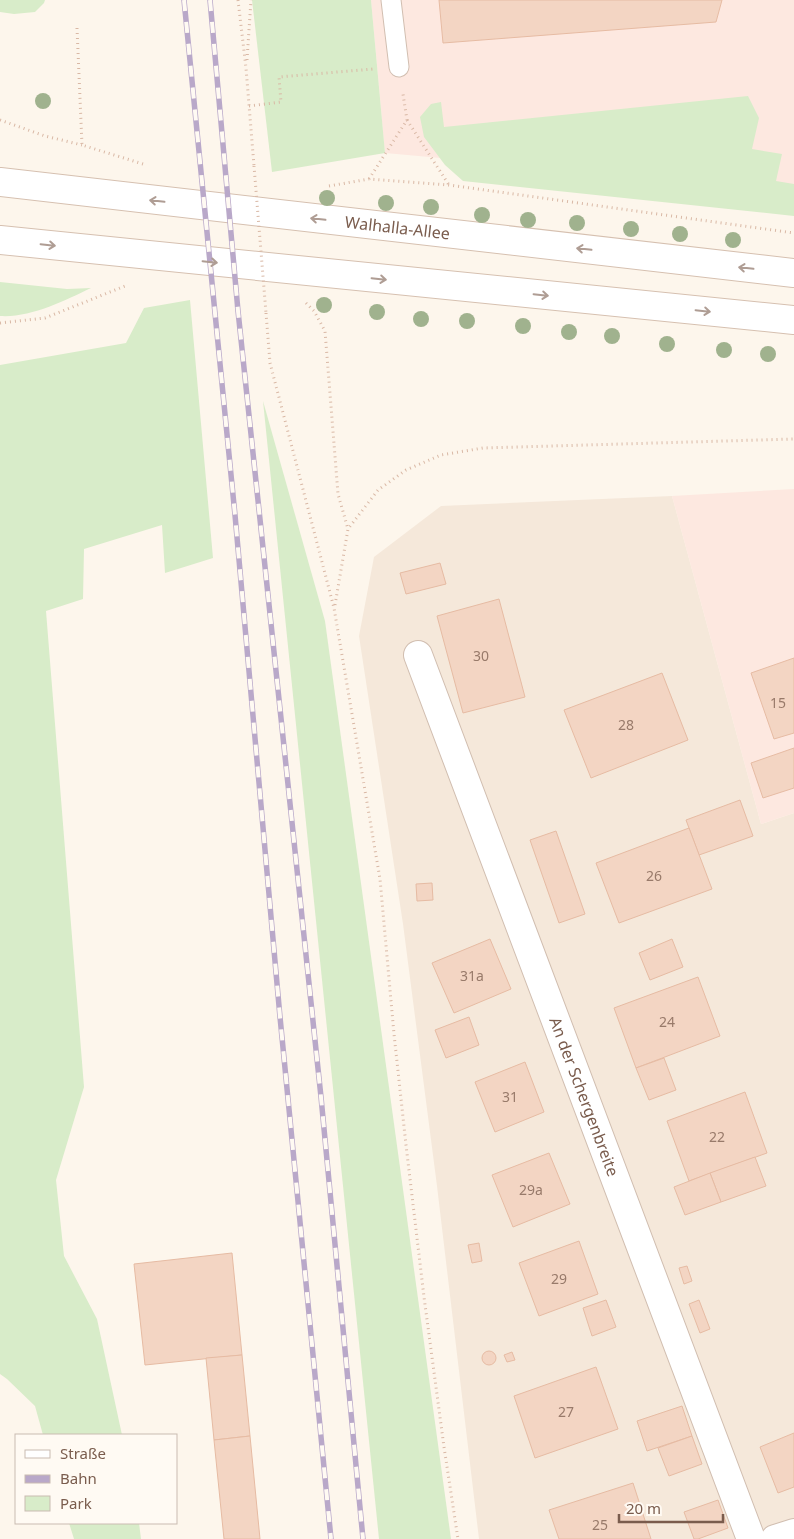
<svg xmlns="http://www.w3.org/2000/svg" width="794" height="1539" font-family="'Noto Sans',sans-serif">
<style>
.residential{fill:#f5e8da}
.commercial{fill:#fde8e0}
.green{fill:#d8ecc9}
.building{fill:#f3d5c3;stroke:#e6bba3}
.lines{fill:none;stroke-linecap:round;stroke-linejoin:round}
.lane-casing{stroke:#d1beb0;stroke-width:21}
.street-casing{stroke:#d1beb0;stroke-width:30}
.secondary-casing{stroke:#d6c0b0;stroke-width:30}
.path{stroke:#d9b8a5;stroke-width:3;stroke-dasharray:1 4;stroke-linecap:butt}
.lane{stroke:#fff;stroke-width:19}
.street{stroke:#fff;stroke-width:28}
.secondary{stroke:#fff;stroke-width:28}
.rail-casing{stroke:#b9a8c9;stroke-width:5.5}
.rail{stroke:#fffaf3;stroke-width:4;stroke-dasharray:11;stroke-linecap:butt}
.path-bridge{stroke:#d9b8a5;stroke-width:3;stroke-dasharray:1 4;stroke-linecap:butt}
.tree{fill:#a0b28e}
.oneway{stroke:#af9d94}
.labels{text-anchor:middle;stroke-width:5;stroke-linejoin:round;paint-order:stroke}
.number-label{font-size:14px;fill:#987a6a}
.street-label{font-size:16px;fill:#7a5c4d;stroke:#fffaf3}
</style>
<rect width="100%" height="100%" fill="#fdf6ec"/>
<path class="residential" d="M672 496 761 824 794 813V1539H479L437 1186 403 924 359 636 374 557 441 506Z"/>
<g class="commercial">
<path d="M371 0H794V190L385 153Z"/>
<path d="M794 489V813L761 824 672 496Z"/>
</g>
<g class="green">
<path d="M0 0H45L44 3 35 12 14 14 0 12Z"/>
<path d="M252 0H371L385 153 272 172Z"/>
<path d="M748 96 759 118 752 149 782 154 776 181 794 184V216L463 181 445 165 424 137 420 117 431 104 441 102 444 127Z"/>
<path d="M0 282 67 289 91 288C64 301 30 318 0 316Z"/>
<path d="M190 300 213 558 165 573 162 525 84 549 83 599 46 611 84 1087 56 1180 64 1256 97 1319 122 1435H43L35 1406 7 1379 0 1374V365L126 343 144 308Z"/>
<path d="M263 401 325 621 451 1539H379Z"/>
<path d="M69 1523H139L141 1539H74Z"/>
</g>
<g class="building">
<path d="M439 0H722L716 22 443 43Z"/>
<path d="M440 563 446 584 406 594 400 573Z"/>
<path d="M499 599 525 697 463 713 437 616Z"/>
<path d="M794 658V733L774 739 751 673Z"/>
<path d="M662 673 688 740 591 778 564 710Z"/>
<path d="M794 748V788L763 798 751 763Z"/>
<path d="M740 800 753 836 699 855 686 820Z"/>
<path d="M689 828 712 889 619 923 596 863Z"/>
<path d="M556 831 585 914 559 923 530 840Z"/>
<path d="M432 883 433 900 417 901 416 884Z"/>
<path d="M490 939 511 989 454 1013 432 963Z"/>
<path d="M672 939 683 967 650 980 639 953Z"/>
<path d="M698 977 720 1036 636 1068 614 1008Z"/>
<path d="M469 1017 479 1045 446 1058 435 1030Z"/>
<path d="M664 1058 676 1090 649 1100 636 1068Z"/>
<path d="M525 1062 544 1112 495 1132 475 1082Z"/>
<path d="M745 1092 767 1153 689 1181 667 1121Z"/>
<path d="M549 1153 570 1204 513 1227 492 1175Z"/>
<path d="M755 1157 766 1186 721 1202 710 1173Z"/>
<path d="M710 1173 721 1202 685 1215 674 1187Z"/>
<path d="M579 1241 598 1294 539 1316 519 1263Z"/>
<path d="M479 1243 482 1261 472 1263 468 1245Z"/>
<path d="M232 1253 242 1355 145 1365 134 1264Z"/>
<path d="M687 1266 692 1281 684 1284 679 1268Z"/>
<path d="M606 1300 616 1327 592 1336 583 1308Z"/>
<path d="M699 1300 710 1329 700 1333 689 1304Z"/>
<circle cx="489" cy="1358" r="7"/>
<path d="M512 1352 515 1360 507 1362 504 1355Z"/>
<path d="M242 1355 250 1436 214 1440 206 1358Z"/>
<path d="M596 1367 618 1429 535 1458 514 1396Z"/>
<path d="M682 1406 692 1436 647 1451 637 1421Z"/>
<path d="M794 1433V1487L778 1493 760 1447Z"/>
<path d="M250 1436 260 1539H224L214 1440Z"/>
<path d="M692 1436 702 1464 669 1476 658 1448Z"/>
<path d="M633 1483 651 1539H559L549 1510Z"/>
<path d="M718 1500 728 1528 698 1539H694L684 1512Z"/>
</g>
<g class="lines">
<g class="lane-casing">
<path id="lane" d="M391 0 399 67"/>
</g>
<g class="street-casing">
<g id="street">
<path id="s1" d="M418 655 751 1539"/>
<path d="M775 1539 794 1533"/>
</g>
</g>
<g class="secondary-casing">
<g id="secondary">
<path id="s2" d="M0 182 794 273"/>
<path d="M0 240 794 320"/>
</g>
</g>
<g class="path">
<path d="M238 0 246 68 254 166"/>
<path d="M77 28 82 145 143 164"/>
<path d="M247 60 251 0"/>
<path d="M249 106 281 102 279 77 373 69"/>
<path d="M0 120 45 136 82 145"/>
<path d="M407 120 449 185"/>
<path d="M369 179 407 120 403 94"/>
<path d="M329 186 369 179 449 185 794 233"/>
<path d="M306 303 314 311 325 331 338 494 348 529"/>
<path d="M266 313 270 363 334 608 380 879 394 1034 406 1145 424 1297 444 1447 458 1539"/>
<path d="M0 323 45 318 125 286"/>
<path d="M335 605 348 529 378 490 406 470 441 455 483 448 794 439"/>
</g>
<use href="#lane" class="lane"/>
<use href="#street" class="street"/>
<use href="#secondary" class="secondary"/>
<g class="rail-casing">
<g id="rail">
<path d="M184 0 235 515 280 1017 331 1539"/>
<path d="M210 0 238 311 321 1097 363 1539"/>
</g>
</g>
<use href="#rail" class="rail"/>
<path class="path-bridge" d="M254 166 266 313"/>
</g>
<g class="tree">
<circle cx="43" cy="101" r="8"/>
<circle cx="327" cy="198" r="8"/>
<circle cx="386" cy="203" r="8"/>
<circle cx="431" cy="207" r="8"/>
<circle cx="482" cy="215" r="8"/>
<circle cx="528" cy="220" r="8"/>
<circle cx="577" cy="223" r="8"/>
<circle cx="631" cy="229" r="8"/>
<circle cx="680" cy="234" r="8"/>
<circle cx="733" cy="240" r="8"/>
<circle cx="324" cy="305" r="8"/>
<circle cx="377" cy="312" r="8"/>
<circle cx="421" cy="319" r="8"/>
<circle cx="467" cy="321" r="8"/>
<circle cx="523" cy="326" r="8"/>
<circle cx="569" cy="332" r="8"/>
<circle cx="612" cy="336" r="8"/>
<circle cx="667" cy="344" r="8"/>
<circle cx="724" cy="350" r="8"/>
<circle cx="768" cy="354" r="8"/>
</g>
<defs><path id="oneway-shaft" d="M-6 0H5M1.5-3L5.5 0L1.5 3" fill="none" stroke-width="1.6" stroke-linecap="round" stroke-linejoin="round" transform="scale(1.25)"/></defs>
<g class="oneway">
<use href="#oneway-shaft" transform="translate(157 201) rotate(-174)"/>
<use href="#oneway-shaft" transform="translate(318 219) rotate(-174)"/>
<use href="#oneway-shaft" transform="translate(48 245) rotate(6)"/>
<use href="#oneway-shaft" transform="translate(584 249) rotate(-174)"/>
<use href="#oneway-shaft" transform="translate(210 262) rotate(6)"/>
<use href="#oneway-shaft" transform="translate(746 268) rotate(-174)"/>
<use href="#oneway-shaft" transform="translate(379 279) rotate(6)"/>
<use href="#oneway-shaft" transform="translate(541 295) rotate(6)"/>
<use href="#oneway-shaft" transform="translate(703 311) rotate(6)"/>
</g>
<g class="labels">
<g class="number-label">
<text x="481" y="661">30</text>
<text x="778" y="708">15</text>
<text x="626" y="730">28</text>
<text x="654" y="881">26</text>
<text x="472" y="981">31a</text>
<text x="667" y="1027">24</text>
<text x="510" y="1102">31</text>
<text x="717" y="1142">22</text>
<text x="531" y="1195">29a</text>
<text x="559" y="1284">29</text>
<text x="566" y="1417">27</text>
<text x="600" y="1530">25</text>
</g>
<g class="street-label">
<text dy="6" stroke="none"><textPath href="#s2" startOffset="400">Walhalla-Allee</textPath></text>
<text dy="6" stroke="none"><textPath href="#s1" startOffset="472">An der Schergenbreite</textPath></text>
</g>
</g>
<rect x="15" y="1434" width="162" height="90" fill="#fffaf3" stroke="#cabbb1"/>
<rect x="25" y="1450" width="25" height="8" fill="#ffffff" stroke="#cabbb1"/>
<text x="60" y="1459" font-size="15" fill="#7a5c4d">Straße</text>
<rect x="25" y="1475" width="25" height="8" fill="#b9a8c9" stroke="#cabbb1"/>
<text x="60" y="1484" font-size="15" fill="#7a5c4d">Bahn</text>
<rect x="25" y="1496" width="25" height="15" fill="#d8ecc9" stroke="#cabbb1"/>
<text x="60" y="1509" font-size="15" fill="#7a5c4d">Park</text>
<path d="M619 1514v8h104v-8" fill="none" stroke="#7a5c4d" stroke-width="2.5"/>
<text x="626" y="1514" font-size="15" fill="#7a5c4d" stroke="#fffaf3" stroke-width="4" paint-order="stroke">20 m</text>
</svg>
